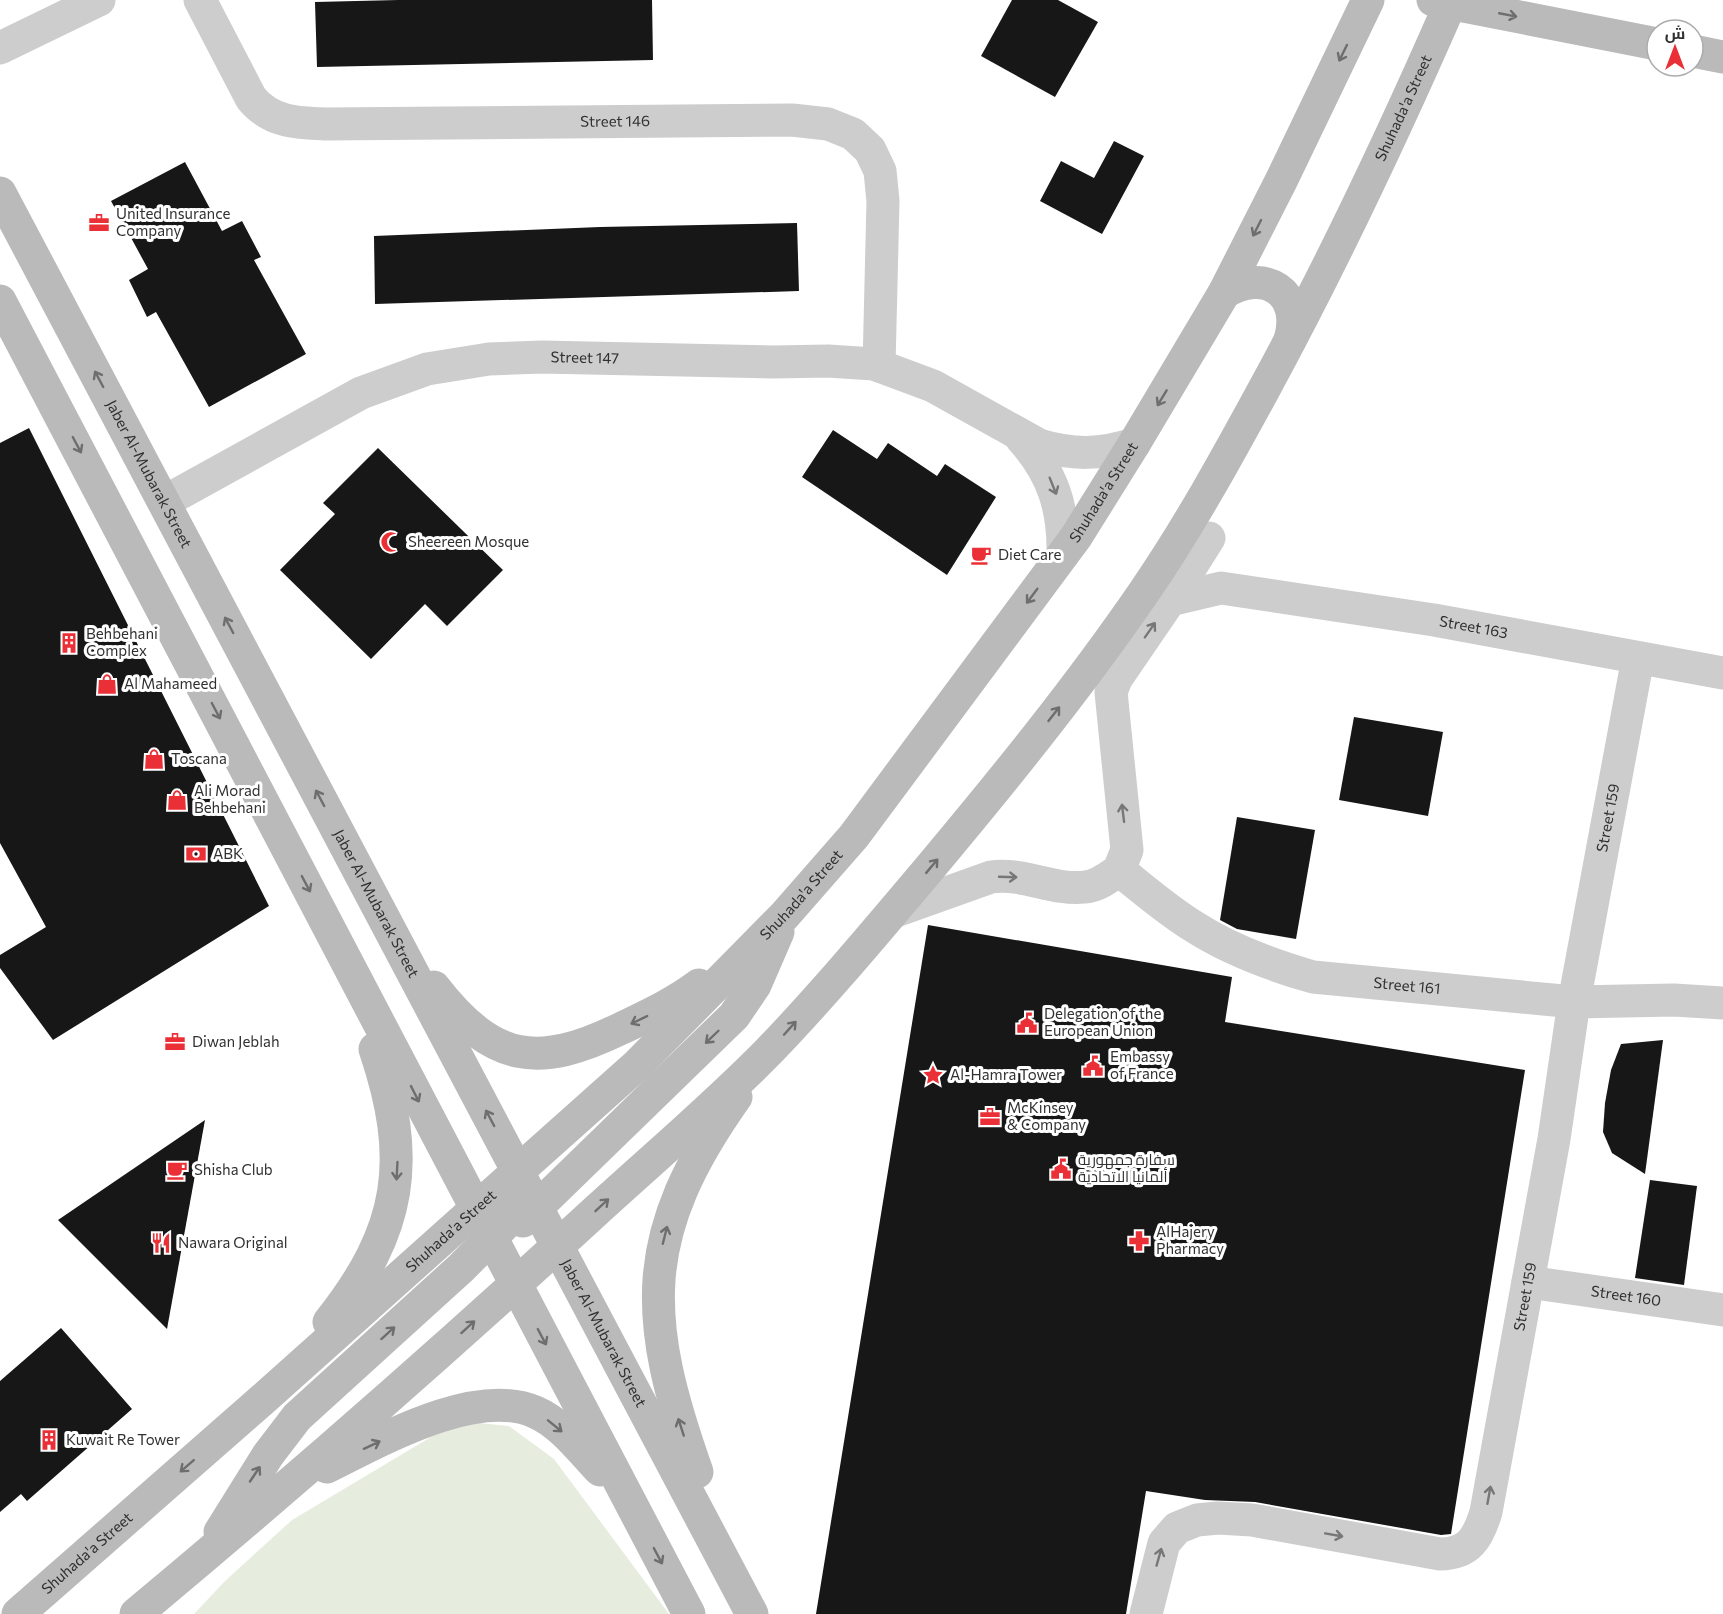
<svg xmlns="http://www.w3.org/2000/svg" width="1723" height="1614" font-family="Commissioner,Cairo,sans-serif">
<style>
.green{fill:#e6edde}
.building{fill:#171717}
.lines{fill:none;stroke-linecap:round;stroke-linejoin:round}
.minor{stroke:#cdcdcd;stroke-width:33}
.secondary{stroke:#bababa;stroke-width:33}
.oneway{stroke:#6e6e6e}
.oneway2{stroke:#777}
.labels{text-anchor:middle;stroke-width:6;stroke-linejoin:round;paint-order:stroke}
.street-label{font-size:15px;fill:#303030;stroke:#fff}
.poi-label{font-size:15px;fill:#303030;stroke:#fff;text-anchor:start}
</style>
<rect width="100%" height="100%" fill="#fff"/>
<path class="green" d="M479 1423 509 1426 554 1459 669 1614H194L225 1581 292 1520 441 1431Z"/>
<g class="building">
<path d="M398 0H652L653 60 317 67 315 2Z"/>
<path d="M1012 0H1058L1098 22 1055 97 981 56Z"/>
<path d="M1114 141 1144 156 1102 234 1040 201 1061 161 1094 178Z"/>
<path d="M185 162 222 231 242 221 261 257 254 260 306 354 209 407 156 312 147 317 129 280 148 269 111 201Z"/>
<path d="M797 223 799 291 375 304 374 236 600 227Z"/>
<path d="M29 428 269 906 53 1040 0 968V955L46 927 0 843V443Z"/>
<path d="M833 430 877 459 888 443 937 476 945 464 996 497 947 575 802 477Z"/>
<path d="M378 448 503 570 447 626 425 604 371 659 280 570 335 514 323 503Z"/>
<path d="M1354 717 1443 732 1428 816 1339 800Z"/>
<path d="M1237 817 1315 830 1296 939 1237 929 1220 920Z"/>
<path d="M928 925 1232 977 1225 1022 1525 1070 1451 1534 1441 1535 1255 1502 1205 1500 1146 1491 1126 1614H816Z"/>
<path d="M1663 1040 1645 1174 1612 1153 1603 1132 1605 1103 1611 1070 1621 1044Z"/>
<path d="M205 1120 167 1329 58 1220Z"/>
<path d="M1650 1180 1697 1186 1684 1285 1635 1278Z"/>
<path d="M61 1328 132 1409 27 1501 21 1494 0 1512V1381Z"/>
</g>
<g class="lines">
<g class="minor">
<path id="s1" d="M200 0 251 98C270 122 297 123 325 124L792 120 828 124 853 134 870 150 880 171 883 201 879 366"/>
<path d="M0 48 99 0"/>
<path d="M1021 438C1052 472 1064 507 1063 554"/>
<path id="s2" d="M164 502 361 393 427 369 489 359 542 357 774 362 828 361 874 364 933 386 1039 445C1072 455 1101 455 1134 444"/>
<path id="s3" d="M1170 600 1221 588 1434 620 1723 673"/>
<path id="s4" d="M1119 870C1143 889 1167 910 1193 926 1230 950 1271 965 1313 977L1574 1002 1674 1000 1723 1003"/>
<path d="M893 912 991 877C1023 872 1053 891 1085 887 1098 886 1109 877 1119 870L1127 850 1111 692 1116 679 1170 600 1209 538"/>
<path id="s5" d="M1528 1282 1723 1310"/>
<path id="s6" d="M1146 1614 1164 1543 1177 1528 1197 1520 1218 1518 1252 1520 1440 1554C1469 1554 1478 1538 1486 1512L1554 1139 1574 1002 1638 658"/>
</g>
<g class="secondary">
<path d="M1433 0 1657 44"/>
<path d="M1693 51 1723 57"/>
<path id="s7" d="M0 193 752 1614"/>
<path d="M1224 293C1264 267 1304 292 1290 340"/>
<path d="M0 301 689 1614"/>
<path d="M434 987C493 1063 538 1069 622 1028 649 1015 675 1003 699 985"/>
<path d="M523 1221 734 1016 755 985 778 932"/>
<path d="M329 1322C403 1229 412 1159 375 1049"/>
<path d="M327 1467C380 1441 475 1386 535 1412 561 1423 581 1450 600 1470"/>
<path d="M697 1472C642 1317 638 1235 736 1097"/>
<path d="M220 1532 268 1455 297 1417 461 1268 510 1219 519 1202 521 1187 518 1170"/>
<path id="s8" d="M18 1614 262 1400 637 1065 784 916 854 836 1076 537 1134 444 1224 293 1281 181 1368 0"/>
<path id="s9" d="M136 1614C293 1483 447 1348 598 1209 655 1157 715 1106 769 1051 823 995 873 935 923 876 1000 784 1076 691 1144 592 1188 528 1226 459 1263 391 1332 264 1394 133 1452 0"/>
</g>
</g>
<defs><path id="oneway-shaft" d="M-6 0H5M1.5-3L5.5 0L1.5 3" fill="none" stroke-width="1.6" stroke-linecap="round" stroke-linejoin="round" transform="scale(1.5)"/></defs>
<g class="oneway">
<use href="#oneway-shaft" transform="translate(1508 15) rotate(11)"/>
<use href="#oneway-shaft" transform="translate(1343 53) rotate(116)"/>
<use href="#oneway-shaft" transform="translate(1257 228) rotate(117)"/>
<use href="#oneway-shaft" transform="translate(99 379) rotate(-118)"/>
<use href="#oneway-shaft" transform="translate(1162 398) rotate(121)"/>
<use href="#oneway-shaft" transform="translate(77 445) rotate(62)"/>
<use href="#oneway-shaft" transform="translate(1032 596) rotate(127)"/>
<use href="#oneway-shaft" transform="translate(229 625) rotate(-118)"/>
<use href="#oneway-shaft" transform="translate(216 711) rotate(62)"/>
<use href="#oneway-shaft" transform="translate(1054 714) rotate(-52)"/>
<use href="#oneway-shaft" transform="translate(320 798) rotate(-118)"/>
<use href="#oneway-shaft" transform="translate(932 866) rotate(-50)"/>
<use href="#oneway-shaft" transform="translate(306 884) rotate(62)"/>
<use href="#oneway-shaft" transform="translate(639 1020) rotate(154)"/>
<use href="#oneway-shaft" transform="translate(790 1028) rotate(-48)"/>
<use href="#oneway-shaft" transform="translate(712 1037) rotate(136)"/>
<use href="#oneway-shaft" transform="translate(415 1094) rotate(63)"/>
<use href="#oneway-shaft" transform="translate(490 1118) rotate(-118)"/>
<use href="#oneway-shaft" transform="translate(397 1171) rotate(93)"/>
<use href="#oneway-shaft" transform="translate(602 1205) rotate(-43)"/>
<use href="#oneway-shaft" transform="translate(665 1235) rotate(-76)"/>
<use href="#oneway-shaft" transform="translate(468 1327) rotate(-42)"/>
<use href="#oneway-shaft" transform="translate(388 1333) rotate(-42)"/>
<use href="#oneway-shaft" transform="translate(542 1337) rotate(62)"/>
<use href="#oneway-shaft" transform="translate(555 1426) rotate(39)"/>
<use href="#oneway-shaft" transform="translate(681 1427) rotate(-108)"/>
<use href="#oneway-shaft" transform="translate(372 1445) rotate(-25)"/>
<use href="#oneway-shaft" transform="translate(187 1466) rotate(139)"/>
<use href="#oneway-shaft" transform="translate(255 1474) rotate(-56)"/>
<use href="#oneway-shaft" transform="translate(658 1556) rotate(62)"/>
</g>
<g class="oneway2">
<use href="#oneway-shaft" transform="translate(1053 486) rotate(68)"/>
<use href="#oneway-shaft" transform="translate(1150 630) rotate(-55)"/>
<use href="#oneway-shaft" transform="translate(1123 813) rotate(-97)"/>
<use href="#oneway-shaft" transform="translate(1008 877) rotate(2)"/>
<use href="#oneway-shaft" transform="translate(1489 1495) rotate(-80)"/>
<use href="#oneway-shaft" transform="translate(1334 1535) rotate(10)"/>
<use href="#oneway-shaft" transform="translate(1159 1557) rotate(-74)"/>
</g>
<defs>
<g id="office-bare" transform="scale(1.62)"><path d="M-6-3h4V-5.5h4V-3h4V5H-6ZM-1-4.5V-3h2v-1.5ZM-6 0V1H6V0Z" fill="#ea3036" stroke="#fff" stroke-width="2.5" paint-order="stroke"/></g>
<g id="mosque-bare" transform="scale(1.62)"><path d="M3.5-4.9A6 6 0 1 0 3.5 4.9A5 5 0 1 1 3.5-4.9Z" fill="#ea3036" stroke="#fff" stroke-width="2.5" paint-order="stroke"/></g>
<g id="cafe-bare" transform="scale(1.62)"><path d="M-5.5-4.5H6V0H3Q3 3.5 0 3.5H-2.5Q-5.5 3.5-5.5 0ZM3-3.2v2h1.7v-2ZM-6 4.5H4V6H-6Z" fill="#ea3036" stroke="#fff" stroke-width="2.5" paint-order="stroke"/></g>
<g id="building-bare" transform="scale(1.62)"><path d="M-4-6H4V6H1V3H-1V6H-4ZM-2.5-4.3h1.7v1.8h-1.7ZM.8-4.3h1.7v1.8H.8ZM-2.5-1h1.7V.8h-1.7ZM.8-1h1.7V.8H.8Z" fill="#ea3036" stroke="#fff" stroke-width="2.5" paint-order="stroke"/></g>
<g id="shop-bare" transform="scale(1.62)"><path d="M-5-2.5h2.3a2.7 3.5 0 0 1 5.4 0H5L5.5 6h-11ZM-1.5-2.5h3a1.5 2.3 0 0 0-3 0Z" fill="#ea3036" stroke="#fff" stroke-width="2.5" paint-order="stroke"/></g>
<g id="bank-bare" transform="scale(1.62)"><path d="M-6-4H6V4H-6ZM0-2.3a2.3 2.3 0 1 0 0 4.6a2.3 2.3 0 1 0 0-4.6Z" fill="#ea3036" stroke="#fff" stroke-width="2.5" paint-order="stroke"/></g>
<g id="civic-bare" transform="scale(1.62)"><path d="M-.6-6.5H3V-4.5H.6V-3L4-1V1h2V6H-6V1h2V-1L-.6-3ZM-1.2 2.5V6h2.4V2.5Z" fill="#ea3036" stroke="#fff" stroke-width="2.5" paint-order="stroke"/></g>
<g id="sight-bare" transform="scale(1.62)"><path d="M0-6L1.8-2.2L6-1.7L2.9 1.2L3.7 5.4L0 3.3L-3.7 5.4L-2.9 1.2L-6-1.7L-1.8-2.2Z" fill="#ea3036" stroke="#fff" stroke-width="2.5" paint-order="stroke"/></g>
<g id="pharmacy-bare" transform="scale(1.62)"><path d="M-2-6h4v4h4v4h-4v4h-4v-4h-4v-4h4Z" fill="#ea3036" stroke="#fff" stroke-width="2.5" paint-order="stroke"/></g>
<g id="restaurant-bare" transform="scale(1.62)"><path d="M-5-6h1v4h1v-4h1v4h1v-4h1v5L-1.5 .5V6h-2V.5L-5-1ZM5-6V6H3V1.5H1.5Q1.5-4 5-6Z" fill="#ea3036" stroke="#fff" stroke-width="2.5" paint-order="stroke"/></g>
</defs>
<g fill-rule="evenodd">
<use href="#office-bare" x="99" y="223"/>
<use href="#mosque-bare" x="391" y="542"/>
<use href="#cafe-bare" x="981" y="555"/>
<use href="#building-bare" x="69" y="643"/>
<use href="#shop-bare" x="107" y="684"/>
<use href="#shop-bare" x="154" y="759"/>
<use href="#shop-bare" x="177" y="800"/>
<use href="#bank-bare" x="196" y="854"/>
<use href="#civic-bare" x="1027" y="1023"/>
<use href="#office-bare" x="175" y="1042"/>
<use href="#civic-bare" x="1093" y="1066"/>
<use href="#sight-bare" x="933" y="1075"/>
<use href="#office-bare" x="990" y="1117"/>
<use href="#civic-bare" x="1061" y="1169"/>
<use href="#cafe-bare" x="177" y="1170"/>
<use href="#pharmacy-bare" x="1139" y="1241"/>
<use href="#restaurant-bare" x="161" y="1243"/>
<use href="#building-bare" x="49" y="1440"/>
</g>
<g class="labels">
<g class="street-label">
<text dy="5" stroke="none"><textPath href="#s9" startOffset="1990">Shuhada'a Street</textPath></text>
<text dy="5" stroke="none"><textPath href="#s1" startOffset="482">Street 146</textPath></text>
<text dy="5" stroke="none"><textPath href="#s2" startOffset="454">Street 147</textPath></text>
<text dy="5" stroke="none"><textPath href="#s7" startOffset="318">Jaber Al-Mubarak Street</textPath></text>
<text dy="5" stroke="none"><textPath href="#s8" startOffset="1568">Shuhada'a Street</textPath></text>
<text dy="5" stroke="none"><textPath href="#s3" startOffset="308">Street 163</textPath></text>
<text dy="5" stroke="none"><textPath href="#s6" startOffset="1134">Street 159</textPath></text>
<text dy="5" stroke="none"><textPath href="#s8" startOffset="1064">Shuhada'a Street</textPath></text>
<text dy="5" stroke="none"><textPath href="#s7" startOffset="804">Jaber Al-Mubarak Street</textPath></text>
<text dy="5" stroke="none"><textPath href="#s4" startOffset="318">Street 161</textPath></text>
<text dy="5" stroke="none"><textPath href="#s8" startOffset="578">Shuhada'a Street</textPath></text>
<text dy="5" stroke="none"><textPath href="#s5" startOffset="99">Street 160</textPath></text>
<text dy="5" stroke="none"><textPath href="#s6" startOffset="648">Street 159</textPath></text>
<text dy="5" stroke="none"><textPath href="#s7" startOffset="1290">Jaber Al-Mubarak Street</textPath></text>
<text dy="5" stroke="none"><textPath href="#s8" startOffset="92">Shuhada'a Street</textPath></text>
</g>
<g class="poi-label">
<text x="116" y="219">United Insurance<tspan x="116" dy="17">Company</tspan></text>
<text x="408" y="547">Sheereen Mosque</text>
<text x="998" y="560">Diet Care</text>
<text x="86" y="639">Behbehani<tspan x="86" dy="17">Complex</tspan></text>
<text x="124" y="689">Al Mahameed</text>
<text x="171" y="764">Toscana</text>
<text x="194" y="796">Ali Morad<tspan x="194" dy="17">Behbehani</tspan></text>
<text x="213" y="859">ABK</text>
<text x="1044" y="1019">Delegation of the<tspan x="1044" dy="17">European Union</tspan></text>
<text x="192" y="1047">Diwan Jeblah</text>
<text x="1110" y="1062">Embassy<tspan x="1110" dy="17">of France</tspan></text>
<text x="950" y="1080">Al-Hamra Tower</text>
<text x="1007" y="1113">McKinsey<tspan x="1007" dy="17">&amp; Company</tspan></text>
<text x="1078" y="1165">سفارة جمهورية<tspan x="1078" dy="17">ألمانيا الاتحادية</tspan></text>
<text x="194" y="1175">Shisha Club</text>
<text x="1156" y="1237">AlHajery<tspan x="1156" dy="17">Pharmacy</tspan></text>
<text x="178" y="1248">Nawara Original</text>
<text x="66" y="1445">Kuwait Re Tower</text>
</g>
</g>
<g transform="translate(1675 48)"><circle r="28" fill="#ffffff" stroke="#acacac" stroke-width="1.5"/>
<path d="M0-4.5L10 22L0 15L-10 22Z" fill="#ea3036"/>
<text y="-9" font-size="16" font-weight="bold" text-anchor="middle" fill="#303030">ش</text>
</g>
</svg>
